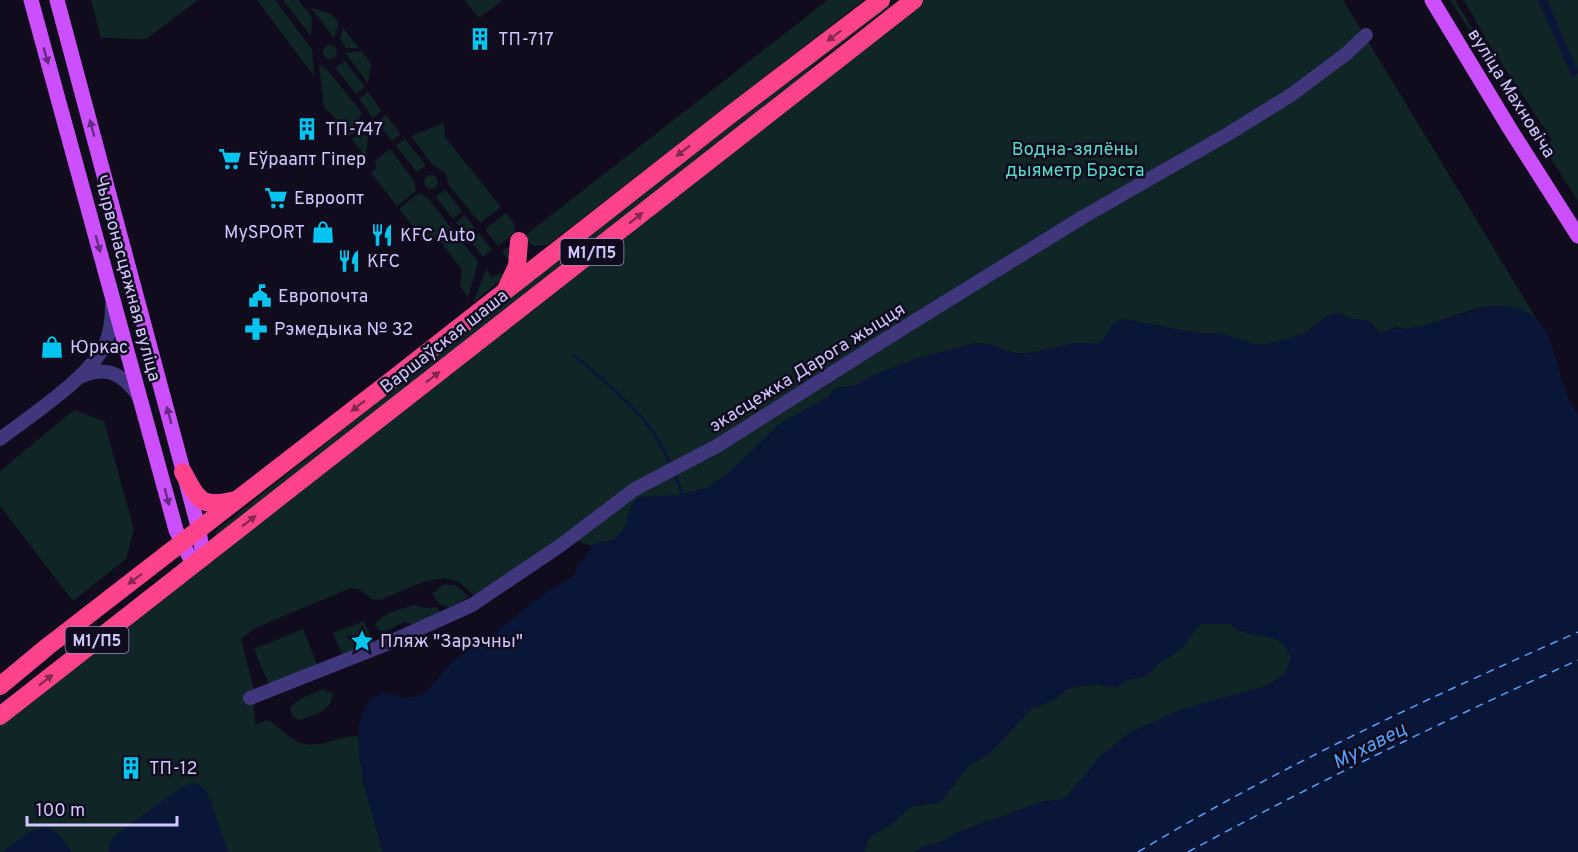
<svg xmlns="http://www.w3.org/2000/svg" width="1578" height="852" font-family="Overpass,sans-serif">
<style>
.green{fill:#0f2526}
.water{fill:#091638}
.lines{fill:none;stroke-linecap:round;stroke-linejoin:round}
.stream{stroke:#091638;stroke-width:3}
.ferry{stroke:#56a1fe;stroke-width:1.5;stroke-dasharray:8 6;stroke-linecap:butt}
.minor{stroke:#3f367c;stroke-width:14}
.major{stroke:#cc4ffe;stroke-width:15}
.highway{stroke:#fe438c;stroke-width:18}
.oneway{fill:#872754}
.oneway2{fill:#652a82}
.labels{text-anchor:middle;stroke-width:5;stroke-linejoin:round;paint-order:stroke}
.shield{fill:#100b1d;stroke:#988fbb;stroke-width:1.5}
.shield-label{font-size:16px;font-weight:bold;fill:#d2c7ff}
.poi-label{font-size:18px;fill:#d2c7ff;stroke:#100b1d;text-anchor:start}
.street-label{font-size:18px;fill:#d2c7ff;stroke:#100b1d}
.park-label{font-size:18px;fill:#55ddc7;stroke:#100b1d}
.water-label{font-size:20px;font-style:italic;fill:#56a1fe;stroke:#100b1d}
</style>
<rect width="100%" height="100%" fill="#100b1d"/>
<g class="green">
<path d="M91 0H198L146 39 101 38Z"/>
<path d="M257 0H275L312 49 314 76Z"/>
<path d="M283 0H298L312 17 311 36Z"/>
<path d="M465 0H503L479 18Z"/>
<path d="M828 0H864L548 245 534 246 526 240 527 234Z"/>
<path d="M923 0H1343L1539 323C1504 291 1468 313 1429 324 1423 326 1414 328 1407 329 1402 329 1397 326 1393 328 1388 329 1386 332 1380 333L1370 322 1351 319 1338 313 1326 317 1304 334 1265 345 1254 344 1222 334 1196 333 1128 320 1097 344 1076 343 1024 354 1010 352 989 344 976 343 916 359 872 376 854 386 840 387 833 390 828 397 778 425 729 474 706 488 677 496 639 497C626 508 630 525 618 536 610 544 600 540 591 546L571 538 481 592 473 595 458 581 443 578 423 582 380 600 372 599 359 589 351 588 255 628 241 639 253 687 255 725 267 720C280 725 288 740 302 743 322 749 338 735 358 736L362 776 383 852H0V725C309 485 612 238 923 0Z"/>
<path d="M1450 0H1455L1484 48 1548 143 1552 140 1490 46 1464 0H1578V201Z"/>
<path d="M889 3 891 6 814 65 802 78 216 536V531L456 339Z"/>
<path d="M311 8 330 13 339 23 334 38Z"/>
<path d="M343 28 359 48H346L340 39Z"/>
<circle cx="330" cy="52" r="7"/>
<path d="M361 51 371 63 368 83 345 53Z"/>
<path d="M345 61 365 87 356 94 335 68Z"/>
<path d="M319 64 326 68 362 113 358 121 360 130 349 136 330 112 324 108Z"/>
<path d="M368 92 382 111 373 118 359 99Z"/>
<path d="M386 115 401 134 392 141 377 122Z"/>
<path d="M444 123 445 137 501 207 480 223 448 184 446 174 432 164 411 136Z"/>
<path d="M361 133 368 137 366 156 351 139Z"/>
<path d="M405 139 426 165 417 172 396 146Z"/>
<path d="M390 149 414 181 416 191 397 206 371 173 376 168 375 161Z"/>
<circle cx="431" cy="182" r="7"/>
<path d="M445 189 462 211 453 219 436 197Z"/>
<path d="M419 193 428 198 478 262 468 298 460 286 462 270 438 238H422L399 209Z"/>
<path d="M506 213 514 223 515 233 498 246 485 229Z"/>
<path d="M465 215 475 228 466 235 456 222Z"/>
<path d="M479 233 492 250 483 257 470 240Z"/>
<path d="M515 242 510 272 473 303 486 269 492 277 504 272 510 262 502 251Z"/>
<path d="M74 410 104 421 134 530 126 559 73 601 0 506V471Z"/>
<path d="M444 584 457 586 469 597 450 608 439 604 432 594Z"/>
<path d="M415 605 426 608 436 607 441 612 414 625 404 622 385 632 378 630 375 624C383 613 402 608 415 605Z"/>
<path d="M364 621 374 644 343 657 333 633Z"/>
<path d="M1229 623 1238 630 1271 637 1284 644 1290 655V661L1284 675 1264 687 1180 710 1159 721 1130 732 1098 759 1065 799 1041 802 959 832 940 842 923 847 914 852H864L869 837 890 825 912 806 935 803 942 800 970 764 989 754 1032 708 1054 700 1066 690 1074 687 1097 684 1116 687 1130 679 1146 676 1159 663 1183 647 1198 626 1201 624Z"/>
<path d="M303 629 318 667 270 687 254 649Z"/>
<path d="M323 689 333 694C330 712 315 715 299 720L292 716 290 707 302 698Z"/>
</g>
<g class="water">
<path d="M1538 0H1547L1578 71 1576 76 1571 75Z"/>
<path d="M1496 306C1566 305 1548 376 1578 413V852H914L923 847 940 842 959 832 1041 802 1065 799 1098 759 1130 732 1189 707 1264 687 1284 675 1290 661V655L1284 644 1271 637 1252 635 1225 623C1216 626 1206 621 1198 626L1183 647 1159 663 1146 676 1130 679 1116 687 1097 684 1074 687 1066 690 1054 700 1032 708 989 754 970 764 942 800 935 803 912 806 890 825 869 837 864 852H383C374 815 332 710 384 692L404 698 419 696 427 691 455 659 494 633 549 590 574 576 577 565 586 557 593 544 612 541 619 535 625 527 632 505 639 497 682 495 706 488 722 479 778 425 828 397 836 388 854 386 872 376 916 359 976 343 989 344 1010 352 1024 354 1076 343 1097 344 1103 340 1112 325 1122 319 1196 333 1222 334 1254 344 1265 345 1304 334 1333 313H1338L1351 319 1367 320 1378 332 1382 333 1392 328 1406 329 1426 325 1479 309Z"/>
<path d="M193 783 199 784 207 792 229 852H109V844L115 835 182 787Z"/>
<path d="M44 827C58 829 64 841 72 852H2L29 832Z"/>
</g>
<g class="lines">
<g class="stream">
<path d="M574 355C614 390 650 415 671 465"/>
<path d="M675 474 682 495"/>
</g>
<g class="ferry">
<path d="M1138 852C1279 767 1428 698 1578 632"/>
<path d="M1188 852C1315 783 1446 720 1578 660"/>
</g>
<g class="minor">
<path d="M82 376C108 365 124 375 139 397"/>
<path d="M0 439C30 416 92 376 106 342 111 330 112 318 112 305"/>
<path d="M250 698 379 647 472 605 561 545 635 489 717 446 900 330 1083 217 1228 134 1291 95 1346 54 1366 35"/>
</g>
<g class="major">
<path d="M31 0 176 530 193 564"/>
<path d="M57 0 199 530 203 557"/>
<path d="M1432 0 1510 129 1578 236"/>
</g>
<g class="highway">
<path d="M507 287 517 266 519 241"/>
<path d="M183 472C199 502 201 508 236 500"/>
<path d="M0 686 47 647 393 379 730 115 881 0"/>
<path d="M0 716 914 0"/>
</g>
</g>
<defs><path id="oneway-solid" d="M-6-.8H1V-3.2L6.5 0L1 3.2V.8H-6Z" transform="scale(1.5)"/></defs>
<g class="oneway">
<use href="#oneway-solid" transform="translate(834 36) rotate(143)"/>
<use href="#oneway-solid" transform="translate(683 151) rotate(142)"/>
<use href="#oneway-solid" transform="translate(636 218) rotate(-38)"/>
<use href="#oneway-solid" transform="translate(433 377) rotate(-38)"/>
<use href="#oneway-solid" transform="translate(358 406) rotate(142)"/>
<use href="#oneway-solid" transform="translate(249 521) rotate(-38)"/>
<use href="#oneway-solid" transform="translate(135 579) rotate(143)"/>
<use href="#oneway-solid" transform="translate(46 680) rotate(-38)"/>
</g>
<g class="oneway2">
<use href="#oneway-solid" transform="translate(46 56) rotate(74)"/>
<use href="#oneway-solid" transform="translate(92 128) rotate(-105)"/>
<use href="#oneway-solid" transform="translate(98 244) rotate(75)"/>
<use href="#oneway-solid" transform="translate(169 415) rotate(-105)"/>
<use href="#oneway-solid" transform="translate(167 497) rotate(75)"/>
</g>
<defs>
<g id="building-bare" transform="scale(1.8)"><path d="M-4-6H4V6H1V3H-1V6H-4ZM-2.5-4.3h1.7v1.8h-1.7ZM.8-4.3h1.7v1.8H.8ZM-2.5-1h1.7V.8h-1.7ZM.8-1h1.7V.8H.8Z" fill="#01c4f1" stroke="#100b1d" stroke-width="2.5" paint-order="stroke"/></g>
<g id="supermarket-bare" transform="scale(1.8)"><path d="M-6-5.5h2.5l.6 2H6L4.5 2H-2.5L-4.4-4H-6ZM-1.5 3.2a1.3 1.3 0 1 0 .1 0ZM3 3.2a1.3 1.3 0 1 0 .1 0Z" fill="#01c4f1" stroke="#100b1d" stroke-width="2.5" paint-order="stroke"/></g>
<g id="shop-bare" transform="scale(1.8)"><path d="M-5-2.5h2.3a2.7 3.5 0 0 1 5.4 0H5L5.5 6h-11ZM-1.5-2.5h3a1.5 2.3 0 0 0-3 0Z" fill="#01c4f1" stroke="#100b1d" stroke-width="2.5" paint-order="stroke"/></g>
<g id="restaurant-bare" transform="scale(1.8)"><path d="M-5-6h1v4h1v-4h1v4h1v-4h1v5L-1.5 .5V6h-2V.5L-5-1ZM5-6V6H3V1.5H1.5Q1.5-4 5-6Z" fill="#01c4f1" stroke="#100b1d" stroke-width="2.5" paint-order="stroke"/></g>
<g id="civic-bare" transform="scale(1.8)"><path d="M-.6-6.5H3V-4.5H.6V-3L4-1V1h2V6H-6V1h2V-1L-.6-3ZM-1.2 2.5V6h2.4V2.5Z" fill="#01c4f1" stroke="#100b1d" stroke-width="2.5" paint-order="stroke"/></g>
<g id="pharmacy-bare" transform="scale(1.8)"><path d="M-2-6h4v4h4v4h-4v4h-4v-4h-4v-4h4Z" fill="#01c4f1" stroke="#100b1d" stroke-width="2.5" paint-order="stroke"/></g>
<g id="sight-bare" transform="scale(1.8)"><path d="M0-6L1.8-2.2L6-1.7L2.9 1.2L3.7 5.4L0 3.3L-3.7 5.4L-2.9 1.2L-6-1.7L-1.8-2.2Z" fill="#01c4f1" stroke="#100b1d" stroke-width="2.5" paint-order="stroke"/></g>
</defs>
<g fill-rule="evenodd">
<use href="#building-bare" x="480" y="39"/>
<use href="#building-bare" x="307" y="129"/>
<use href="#supermarket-bare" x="230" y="159"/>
<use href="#supermarket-bare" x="276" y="198"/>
<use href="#shop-bare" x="323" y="232"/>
<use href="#restaurant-bare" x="382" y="235"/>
<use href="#restaurant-bare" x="349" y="261"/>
<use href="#civic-bare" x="260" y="296"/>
<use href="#pharmacy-bare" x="256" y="329"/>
<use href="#shop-bare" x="52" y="347"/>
<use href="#sight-bare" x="362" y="641"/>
<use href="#building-bare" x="131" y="768"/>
</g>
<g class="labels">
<g class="shield">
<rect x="560.5" y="239" width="63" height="26" rx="4.5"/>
<rect x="65.5" y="627" width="63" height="26" rx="4.5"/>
</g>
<g class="shield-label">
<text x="592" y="258">М1/П5</text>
<text x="97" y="646">М1/П5</text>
</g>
<g class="poi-label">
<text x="498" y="45">ТП-717</text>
<text x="325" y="135">ТП-747</text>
<text x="248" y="165">Еўраапт Гіпер</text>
<text x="294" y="204">Евроопт</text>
<text x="305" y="238" text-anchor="end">MySPORT</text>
<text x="400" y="241">KFC Auto</text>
<text x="367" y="267">KFC</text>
<text x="278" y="302">Европочта</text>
<text x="274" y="335">Рэмедыка № 32</text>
<text x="70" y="353">Юркас</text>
<text x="380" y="647">Пляж "Зарэчны"</text>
<text x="149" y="774">ТП-12</text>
</g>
<g class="street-label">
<text transform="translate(1512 93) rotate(58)" y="6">вуліца Махновіча</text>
<text transform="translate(128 278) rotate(75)" y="6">Чырвонасцяжная вуліца</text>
<text transform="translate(444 341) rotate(-38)" y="6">Варшаўская шаша</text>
<text transform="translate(807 367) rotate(-32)" y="6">экасцежка Дарога жыцця</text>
</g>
<g class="park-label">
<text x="1075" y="155">Водна-зялёны<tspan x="1075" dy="21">дыяметр Брэста</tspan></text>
</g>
<g class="water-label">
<text transform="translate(1369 745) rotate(-27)" y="7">Мухавец</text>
</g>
</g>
<path d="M27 816v9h150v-9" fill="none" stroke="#d2c7ff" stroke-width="3"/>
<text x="36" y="816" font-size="18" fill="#d2c7ff" stroke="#100b1d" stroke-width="4.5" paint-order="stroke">100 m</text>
</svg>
